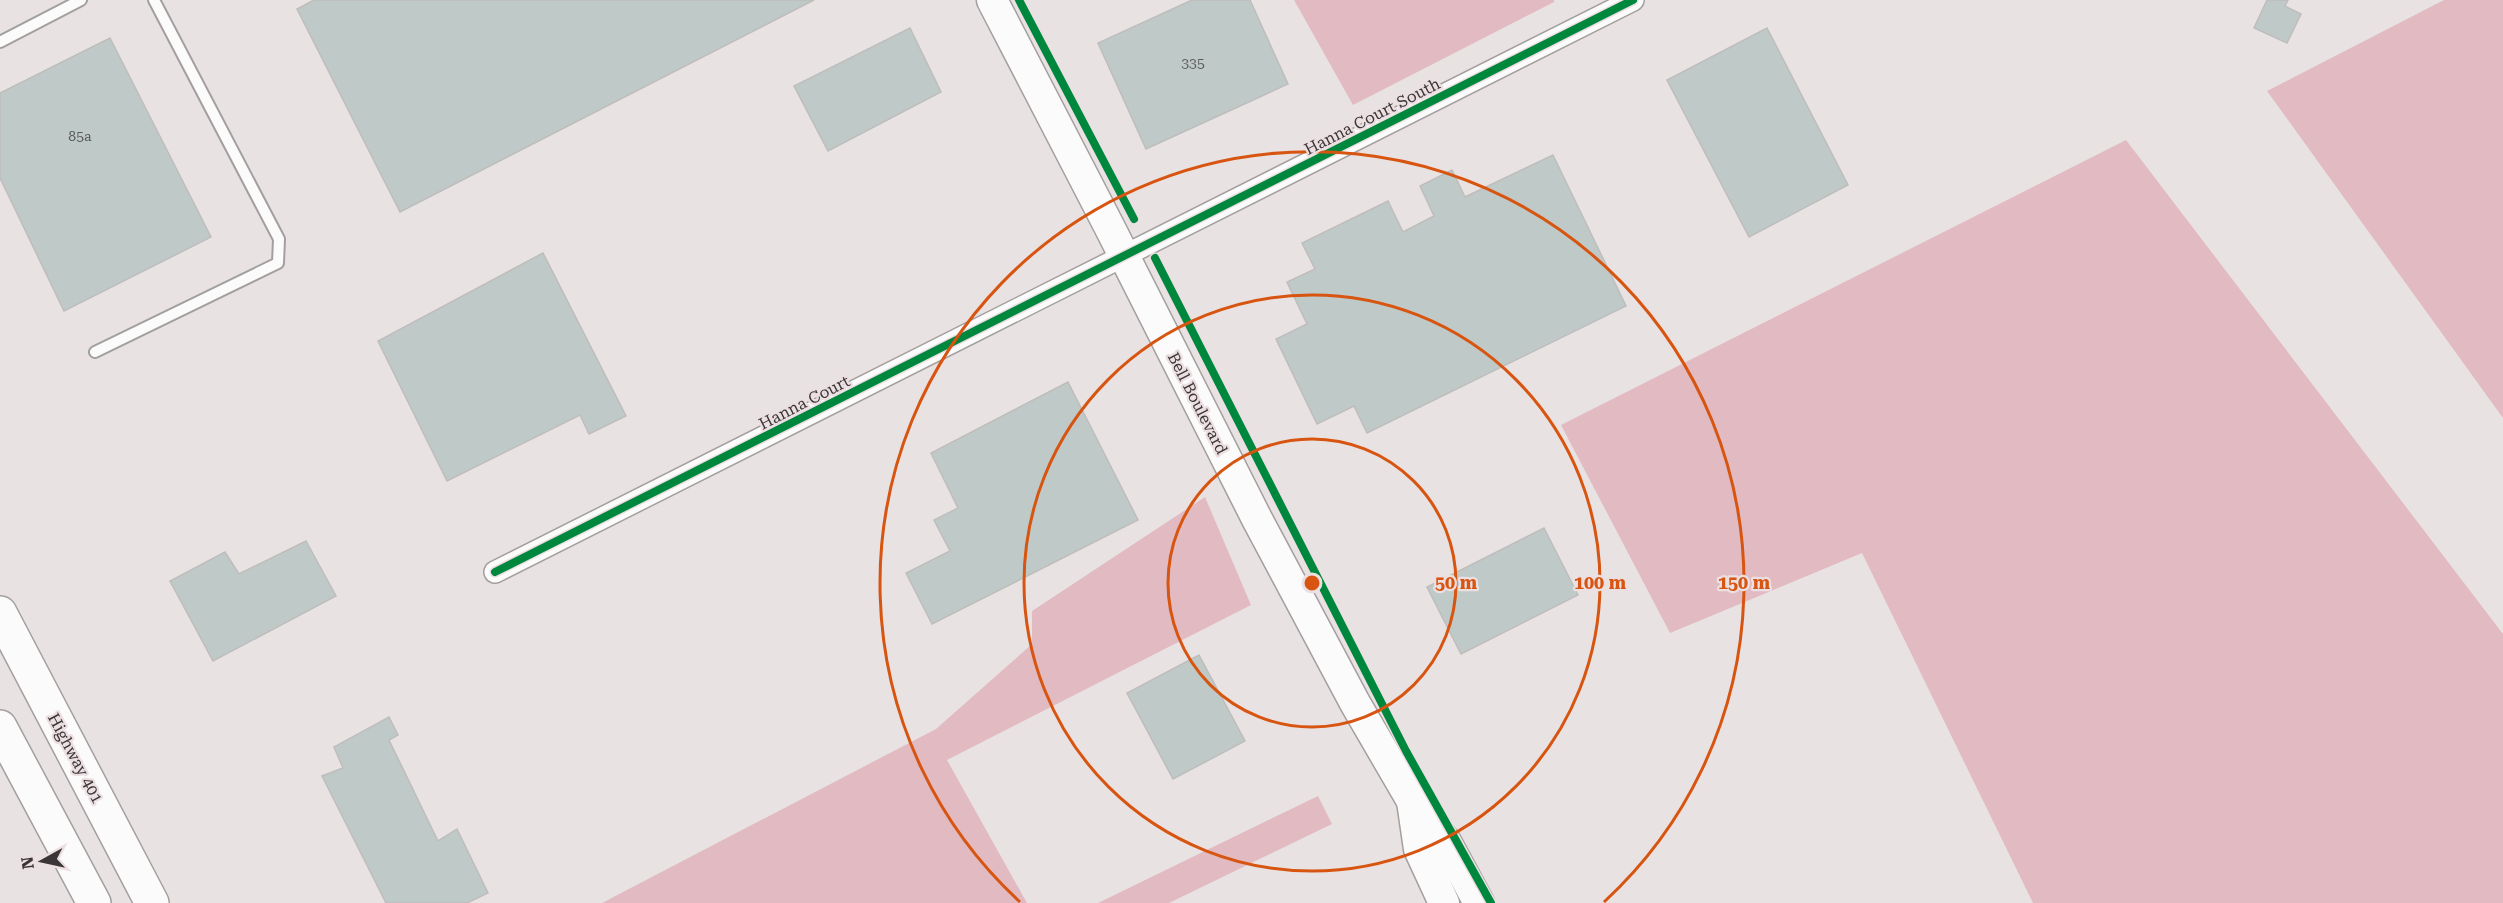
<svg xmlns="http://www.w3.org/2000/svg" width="2503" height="903" font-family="'Roboto Serif',serif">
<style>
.forest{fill:#e2bac1}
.building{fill:#bfcac8;stroke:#bebdbc;stroke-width:1.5}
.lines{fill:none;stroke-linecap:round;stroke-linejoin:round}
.lane-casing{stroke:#a49f9f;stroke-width:14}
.street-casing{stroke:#a49f9f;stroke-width:24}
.secondary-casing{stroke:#a49f9f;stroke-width:33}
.highway-casing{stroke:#a49f9f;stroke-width:36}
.lane{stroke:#fcfbfb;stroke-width:10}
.street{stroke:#fcfbfb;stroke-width:21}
.secondary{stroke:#fcfbfb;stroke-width:30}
.highway{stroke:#fcfbfb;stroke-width:33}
.cycleway-casing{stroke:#ecdfe2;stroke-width:11}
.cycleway{stroke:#00873e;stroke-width:8}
.ring{fill:none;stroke:#d75510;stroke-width:3}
.labels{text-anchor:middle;stroke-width:4.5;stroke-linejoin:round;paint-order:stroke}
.number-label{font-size:14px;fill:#5b5a5a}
.street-label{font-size:16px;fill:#3a3536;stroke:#ecdfe2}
.centre{fill:#d75510;stroke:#ecdfe2;stroke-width:3}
.ring-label{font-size:18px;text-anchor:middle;font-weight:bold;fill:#d75510;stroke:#ecdfe2;stroke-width:4.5;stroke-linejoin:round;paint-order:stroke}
</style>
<rect width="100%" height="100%" fill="#e9e2e3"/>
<g class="forest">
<path d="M1294 0H1554V2L1353 105Z"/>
<path d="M2444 0H2503V418L2267 91Z"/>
<path d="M2126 140 2503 634V903H2033L1862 553 1670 633 1561 425Z"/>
<path d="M1205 497 1251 605 947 760 1027 903H602L936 729 1032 644V611Z"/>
<path d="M1318 796 1332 824 1169 903H1098Z"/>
</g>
<g class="building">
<path d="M314 0H814L400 212 297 9Z"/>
<path d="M1192 0H1250L1288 84 1146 149 1098 43Z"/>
<path d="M2267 0H2288L2285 6 2301 14 2287 43 2254 28Z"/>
<path d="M910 28 941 92 828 151 794 86Z"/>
<path d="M1767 28 1848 185 1749 237 1667 80Z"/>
<path d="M110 38 211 237 64 311 0 178V93Z"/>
<path d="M1553 155 1626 306 1367 433 1354 406 1317 424 1276 339 1307 324 1287 282 1315 269 1302 243 1388 201 1403 232 1434 216 1420 186 1452 170 1465 197Z"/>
<path d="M543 253 626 416 589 434 580 415 447 481 378 341Z"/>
<path d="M1068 382 1138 520 932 624 906 573 950 551 934 520 958 508 931 453Z"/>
<path d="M1544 528 1578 595 1461 654 1427 587Z"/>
<path d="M306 541 336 596 213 661 170 581 225 552 239 574Z"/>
<path d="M1199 655 1245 741 1173 779 1127 693Z"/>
<path d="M389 717 398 735 389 740 438 841 457 829 488 893 467 903H386L322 776 343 768 334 747Z"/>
</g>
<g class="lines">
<g class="lane-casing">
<g id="lane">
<path d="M0 42 81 0"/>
<path d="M95 352 278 263 279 239 154 0"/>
</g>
</g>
<g class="street-casing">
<path id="street" d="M495 572 1633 0"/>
</g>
<g class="secondary-casing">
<g id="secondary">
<path d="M992 0 1110 228 1257 519 1355 703 1412 801 1446 842 1479 903"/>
<path d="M1412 801 1419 849 1444 903"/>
</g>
</g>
<g class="highway-casing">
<g id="highway">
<path d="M0 613 152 903"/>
<path d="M0 727 94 903"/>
</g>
</g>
<use href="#lane" class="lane"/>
<use href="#street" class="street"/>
<use href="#secondary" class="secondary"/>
<use href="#highway" class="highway"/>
<g class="cycleway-casing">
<g id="cycleway">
<path d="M1019 0 1134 219"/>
<path d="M1155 258 1406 751 1491 903"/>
<path d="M495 572 1633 0"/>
</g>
</g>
<use href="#cycleway" class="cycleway"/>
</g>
<g class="ring">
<circle cx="1312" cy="583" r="144"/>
<circle cx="1312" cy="583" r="288"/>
<path d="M1020 902A432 432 0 1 1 1604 902"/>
</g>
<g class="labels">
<g class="number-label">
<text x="1193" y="68">335</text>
<text x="80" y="141">85a</text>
</g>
<g class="street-label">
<text transform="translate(1372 116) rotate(-27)" y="6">Hanna Court South</text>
<text transform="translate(804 402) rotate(-27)" y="6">Hanna Court</text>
<text transform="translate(1198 403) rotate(63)" y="6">Bell Boulevard</text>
<text transform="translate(76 758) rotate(62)" y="6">Highway 401</text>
</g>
</g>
<circle cx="1312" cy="583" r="9" class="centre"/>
<g class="ring-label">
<text x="1456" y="589">50 m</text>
<text x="1600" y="589">100 m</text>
<text x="1744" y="589">150 m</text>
</g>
<g transform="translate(42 861) rotate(262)" stroke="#ecdfe2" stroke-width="4.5" paint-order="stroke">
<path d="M0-4.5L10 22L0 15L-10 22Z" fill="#3a3536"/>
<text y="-9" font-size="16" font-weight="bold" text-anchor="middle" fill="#3a3536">N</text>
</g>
</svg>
